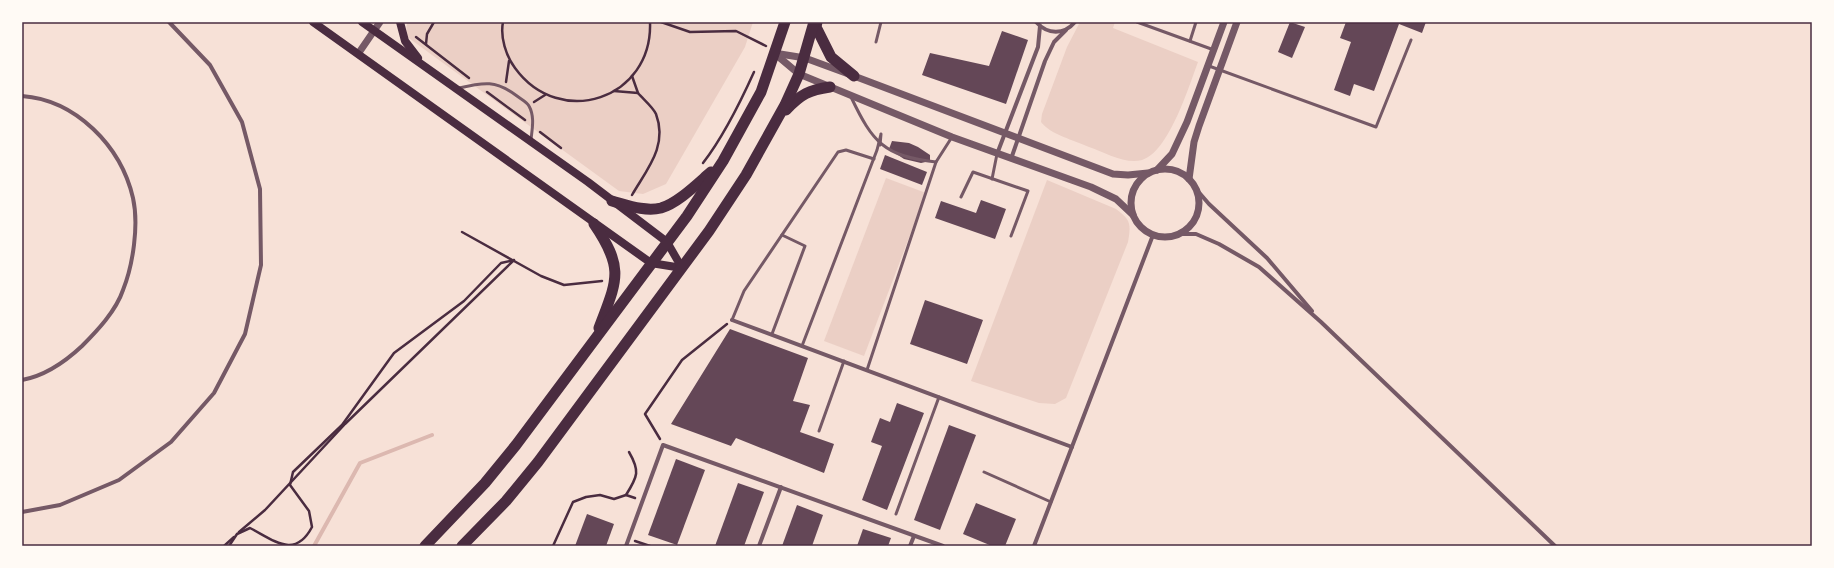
<svg xmlns="http://www.w3.org/2000/svg" width="1834" height="568" font-family="Poppins,sans-serif">
<style>
.green{fill:#ebcfc5}
.lines{fill:none;stroke-linecap:round;stroke-linejoin:round}
.stream{stroke:#dcb8b0;stroke-width:4}
.building{fill:#644757}
.path{stroke:#4a2c40;stroke-width:2.5}
.service{stroke:#755966;stroke-width:3}
.minor{stroke:#755966;stroke-width:4}
.tertiary{stroke:#755966;stroke-width:7}
.secondary{stroke:#4a2c40;stroke-width:8}
.trunk{stroke:#4a2c40;stroke-width:11}
.neatline{fill:none;stroke:#4a2c40;stroke-width:1.5}
</style>
<rect width="100%" height="100%" fill="#f7e1d7"/>
<g class="green">
<path d="M407 22H753L745 47 666 184 643 194 619 191 406 36Z"/>
<path d="M1080 22H1115L1113 28 1198 62C1189 86 1169 152 1142 160 1126 165 1104 152 1089 147 1074 140 1051 135 1041 122L1042 114 1067 47Z"/>
<path d="M886 178 926 193 864 356 824 341Z"/>
<path d="M1047 180 1116 209C1131 220 1131 224 1128 242L1066 398 1055 404 1039 403 971 381Z"/>
</g>
<g class="lines">
<path class="stream" d="M314 546 360 463 432 435"/>
</g>
<g class="building">
<path d="M1290 22 1305 27 1292 58 1278 52Z"/>
<path d="M1346 22H1426L1422 33 1399 24 1374 91 1354 84 1350 96 1334 90 1351 42 1340 38Z"/>
<path d="M1002 31 1028 40 1006 104 922 75 930 53 989 66Z"/>
<path d="M892 141 909 143 918 147 930 155V161L921 163 904 159 889 149Z"/>
<path d="M885 155 927 172 922 185 880 169Z"/>
<path d="M981 200 1006 209 995 239 935 218 941 201 976 213Z"/>
<path d="M925 300 983 320 967 364 910 344Z"/>
<path d="M730 329 808 358 793 401 810 405 800 432 834 444 824 473 736 438 731 446 671 424Z"/>
<path d="M897 403 924 413 887 510 862 500 882 446 871 442 880 418 890 422Z"/>
<path d="M949 425 976 435 940 530 914 520Z"/>
<path d="M676 459 705 470 677 545 648 535Z"/>
<path d="M738 483 764 492 744 546H715Z"/>
<path d="M976 503 1016 519 1005 546H992L963 534Z"/>
<path d="M797 505 823 515 812 546H782Z"/>
<path d="M587 514 614 524 606 546H575Z"/>
<path d="M863 529 891 538 888 546H857Z"/>
</g>
<g class="lines">
<g class="path">
<path d="M503 22C500 37 506 56 515 68 560 130 653 99 650 22"/>
<path d="M661 22 690 32 736 31 766 46"/>
<path d="M416 37 469 78"/>
<path d="M426 44 427 34 434 22"/>
<path d="M632 76 638 93"/>
<path d="M506 82 509 61"/>
<path d="M614 91 638 93C643 99 653 107 656 114 668 146 647 169 632 195"/>
<path d="M487 92 525 120"/>
<path d="M534 102 545 95"/>
<path d="M540 132 561 148"/>
<path d="M703 163C724 136 740 103 754 72"/>
<path d="M462 232 541 276 564 285 602 281"/>
<path d="M660 439 645 414 682 360 727 324"/>
<path d="M626 495C638 476 640 471 629 452"/>
<path d="M239 532 265 510 345 424 513 261"/>
<path d="M635 541 650 546"/>
<path d="M224 546 234 537"/>
<path d="M229 546 237 534 250 528C275 541 295 559 312 527L309 511 290 485 293 472 342 425 394 353 464 301 501 263 514 260"/>
<path d="M553 546 573 502 586 497 600 495 614 499 626 495 635 498"/>
</g>
<g class="service">
<path d="M1137 22 1214 50"/>
<path d="M1190 41 1196 22"/>
<path d="M876 42 881 22"/>
<path d="M1209 66 1376 127 1411 40"/>
<path d="M459 88C484 82 496 80 517 96 521 99 527 102 529 106 535 117 532 129 531 140"/>
<path d="M851 97C873 143 884 156 936 162L952 137"/>
<path d="M992 179 997 154"/>
<path d="M961 197 973 172 1028 191 1011 236"/>
<path d="M732 320 744 291 838 152 846 150 874 159"/>
<path d="M772 334 805 246 782 235"/>
<path d="M802 346 877 150 881 134 880 145"/>
<path d="M867 370 936 162"/>
<path d="M819 431 844 361"/>
<path d="M984 472 1051 502"/>
<path d="M896 514 939 397"/>
</g>
<g class="minor">
<path d="M1036 22C1048 35 1064 35 1075 22"/>
<path d="M22 96C76 100 121 146 133 198 139 225 133 265 123 290 116 311 97 331 82 346 66 361 44 376 22 380"/>
<path d="M997 154 1038 47 1040 26"/>
<path d="M1011 159 1045 61 1054 42 1066 30"/>
<path d="M1196 189 1209 204 1267 258 1312 311"/>
<path d="M1179 234H1196L1219 244 1259 267 1321 322 1555 546"/>
<path d="M732 320 1072 447"/>
<path d="M22 512 60 505 119 480 171 442 214 393 245 334 261 265 260 189 242 122 210 65 169 22"/>
<path d="M626 546 663 445 943 546"/>
<path d="M759 546 781 487"/>
<path d="M910 546 914 536"/>
<path d="M1034 546 1153 235"/>
</g>
<g class="tertiary">
<path d="M774 53 799 74 952 137 1091 187 1116 199 1133 215"/>
<path d="M774 53 805 58 854 76 1113 174 1128 175 1148 173"/>
<path d="M358 54 380 22"/>
<circle cx="1165" cy="203" r="34"/>
<path d="M1157 170 1172 154 1187 122 1224 22"/>
<path d="M1189 179 1194 142 1199 126 1237 22"/>
</g>
<g class="secondary">
<path d="M313 22 651 263 682 268"/>
<path d="M362 22 588 182 667 242 682 268"/>
<path d="M400 22 405 41 418 58"/>
</g>
<g class="trunk">
<path d="M817 22 816 27 831 57 854 76"/>
<path d="M786 110C801 94 809 90 830 87"/>
<path d="M612 201C627 205 645 212 661 208 678 203 697 184 711 172"/>
<path d="M594 224C625 269 617 280 599 328"/>
<path d="M425 546 485 483 516 445 687 216 723 161 761 92 785 22"/>
<path d="M462 546 506 501 538 462 709 231 746 175 785 105 799 74 814 22"/>
</g>
</g>
<rect width="1834" height="568" fill="none" stroke="#fffaf5" stroke-width="46"/>
<rect x="23" y="23" width="1788" height="522" class="neatline"/>
</svg>
